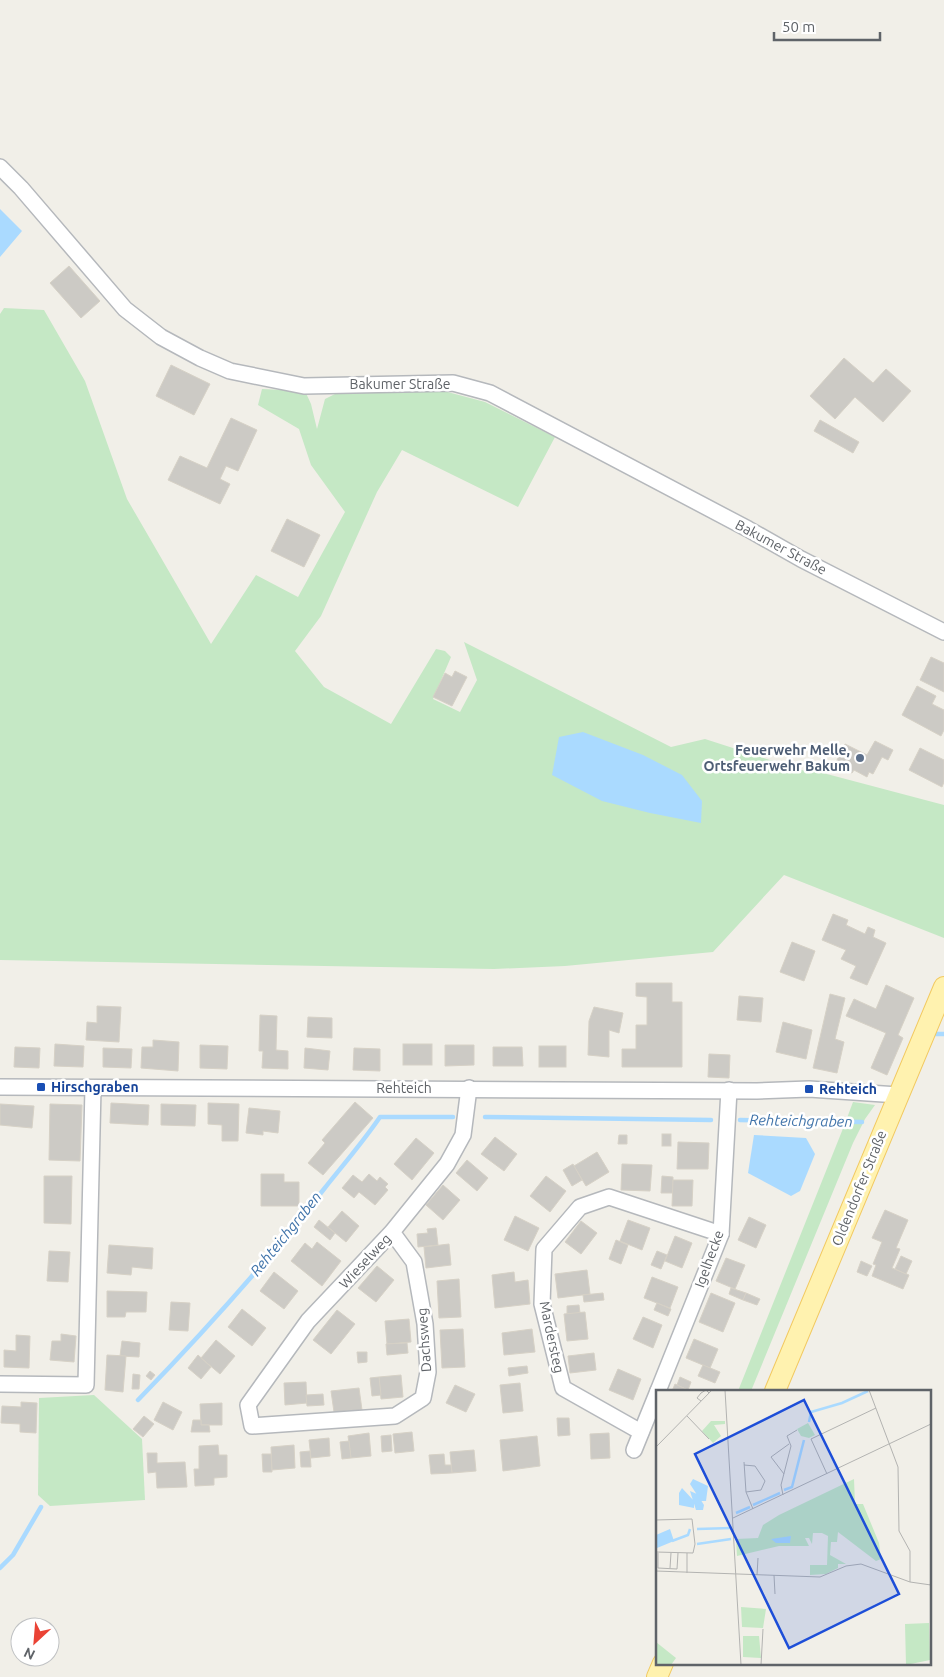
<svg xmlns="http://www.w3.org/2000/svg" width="944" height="1677" font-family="Ubuntu,sans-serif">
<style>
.green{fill:#c5e8c5}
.water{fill:#aadaff}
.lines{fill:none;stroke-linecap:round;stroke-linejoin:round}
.stream{stroke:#aadaff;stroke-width:4.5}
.building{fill:#cccac5;stroke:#d6d1c6}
.minor-casing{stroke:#b5b8bc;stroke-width:18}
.major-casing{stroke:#f2c960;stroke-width:22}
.minor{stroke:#fff;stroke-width:15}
.major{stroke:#fff2af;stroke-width:20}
.service-dot{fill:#5c6f8a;stroke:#fff;stroke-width:2}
.transit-dot{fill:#1a4fb4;stroke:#fff;stroke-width:2}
.labels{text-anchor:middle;stroke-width:5;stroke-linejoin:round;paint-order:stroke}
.street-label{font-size:14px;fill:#5f6368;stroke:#fff}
.service-label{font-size:14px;font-weight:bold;fill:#4e5e75;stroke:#fff;text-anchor:end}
.transit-label{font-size:14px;font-weight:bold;fill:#164399;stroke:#fff;text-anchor:start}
.water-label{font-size:15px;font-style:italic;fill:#4174aa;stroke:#fff}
.inset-river{fill:none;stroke:#aadaff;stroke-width:2.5}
.inset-road{fill:none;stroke:#b3b3b1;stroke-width:1}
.view{fill:#1d4ed8;fill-opacity:0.15;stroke:#1d4ed8;stroke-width:2.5}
.inset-edge{fill:none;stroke:#5f6368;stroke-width:2.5}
</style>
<rect width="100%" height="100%" fill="#f1efe8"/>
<g class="green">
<path d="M4 308 44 310 85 381 127 499 211 644 256 575 298 597 345 512 311 465 299 429 258 405 262 389 305 391 311 404 317 429 325 399 337 393 440 390 485 402 555 437 518 507 402 450 377 492 321 616 295 651 324 687 391 724 436 649 445 651 451 657 433 699 460 712 477 680 464 642 671 747 705 739 801 770 823 773 944 805V938L784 875 713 952 565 966 494 969 0 960V314Z"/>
<path d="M853 1102 875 1105 865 1119 853 1143 751 1391H738L844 1126Z"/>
<path d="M94 1395 142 1439 145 1500 50 1506 38 1495 39 1398Z"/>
</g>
<g class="water">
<path d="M0 209 22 231 0 257Z"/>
<path d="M583 732 643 755 682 775 702 801 701 823 650 813 602 801 552 775 559 737Z"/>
<path d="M754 1135 806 1138 815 1154 800 1191 791 1196 748 1173Z"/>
</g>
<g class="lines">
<g class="stream">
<path d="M931 1036 932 1034H944"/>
<path d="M485 1117 711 1120"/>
<path d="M740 1120 862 1122"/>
<path d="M138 1400C203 1333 266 1263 324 1189 343 1165 363 1142 380 1117H453"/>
<path d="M0 1568 13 1555 41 1507"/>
</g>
</g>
<g class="building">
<path d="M69 266 100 301 81 318 50 283Z"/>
<path d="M844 358 873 383 886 369 911 391 883 422 855 397 835 419 810 396Z"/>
<path d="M171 365 210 384 194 415 156 396Z"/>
<path d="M231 418 257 430 238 471 226 466 220 479 230 484 220 504 168 480 180 456 207 468Z"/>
<path d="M820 420 859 442 853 453 814 431Z"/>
<path d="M287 519 320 535 304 567 271 551Z"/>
<path d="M931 657 944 663V692L920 680Z"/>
<path d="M455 671 467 677 452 706 433 697 445 673 452 677Z"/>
<path d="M917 686 936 696 932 704 944 710V730L941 736 902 715Z"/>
<path d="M875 741 893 750 888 760 882 757 873 774 869 772 867 777 854 770 852 773 835 764 845 744 867 755Z"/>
<path d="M920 748 944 760V782L942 787 909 770Z"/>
<path d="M833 914 848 920 846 925 865 934 868 927 875 930 873 937 886 943 867 985 850 978 856 966 841 959 846 950 822 940Z"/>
<path d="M792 942 815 951 804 981 780 972Z"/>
<path d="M636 983H672V1002H682V1067H622V1049H636V1025H647V997L636 996Z"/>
<path d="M886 985 914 998 898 1035 903 1038 887 1075 871 1068 886 1033 846 1016 854 999 876 1009Z"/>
<path d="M830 994 845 998 835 1039 844 1042 837 1073 813 1068Z"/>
<path d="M739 996 763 998 761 1022 737 1020Z"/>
<path d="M97 1006 121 1007 119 1042 86 1040 87 1022 97 1023Z"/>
<path d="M594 1007 623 1013 619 1033 609 1030V1057L588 1055 589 1021Z"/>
<path d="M260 1015 277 1016 276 1050 288 1051V1069L262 1068 263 1051H259Z"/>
<path d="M308 1017 332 1018V1038L307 1037Z"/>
<path d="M783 1022 812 1030 806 1059 776 1052Z"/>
<path d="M153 1040 179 1042 178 1071 141 1068 142 1047H153Z"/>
<path d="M55 1044 84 1046 83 1067 54 1066Z"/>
<rect x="403" y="1044" width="29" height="21"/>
<path d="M200 1045 228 1046 227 1069 200 1068Z"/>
<path d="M445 1045H474V1065L445 1066Z"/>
<rect x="539" y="1046" width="27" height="21"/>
<path d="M15 1047 40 1048 39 1068 14 1067Z"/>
<path d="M493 1047H522L523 1066H493Z"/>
<path d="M103 1048 132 1049 131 1068 103 1067Z"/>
<path d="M305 1048 330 1051 328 1070 304 1068Z"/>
<path d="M354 1048 380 1049V1071L353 1070Z"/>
<path d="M709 1054 730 1055 729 1078 708 1077Z"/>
<path d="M355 1102 373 1118 323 1175 308 1163 325 1143 322 1140Z"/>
<path d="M111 1103 149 1105 148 1125 110 1123Z"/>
<path d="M208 1103 239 1104 238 1141H222V1125L208 1124Z"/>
<path d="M0 1104 34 1106 32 1128 0 1125Z"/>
<path d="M50 1104 82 1105 80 1161 49 1160Z"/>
<path d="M161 1104 196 1105 195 1126 161 1125Z"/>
<path d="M249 1108 280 1111 278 1133 263 1131V1135L246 1133Z"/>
<rect x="662" y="1134" width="9" height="12"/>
<path d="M619 1135H627V1144H618Z"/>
<path d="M495 1137 517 1154 504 1171 481 1154Z"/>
<path d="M416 1138 434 1153 412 1180 394 1164Z"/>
<path d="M678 1142 709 1143 708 1169H677Z"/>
<path d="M597 1152 609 1172 586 1186 574 1166Z"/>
<path d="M467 1160 488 1178 477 1191 456 1173Z"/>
<path d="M573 1164 582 1180 572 1186 563 1170Z"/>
<path d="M622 1164 652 1165 650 1191 621 1190Z"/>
<path d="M261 1174H284V1182H299V1206H261Z"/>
<path d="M369 1174 377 1181 380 1177 388 1184 385 1187 388 1190 375 1205 359 1192 354 1198 342 1188 353 1175 362 1182Z"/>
<path d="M44 1176H72L71 1224 44 1223Z"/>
<path d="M546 1176 566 1191 550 1212 530 1196Z"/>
<path d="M662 1176 673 1177V1193H661Z"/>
<path d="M673 1180H693L692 1206H672Z"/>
<path d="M443 1185 460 1200 443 1220 426 1205Z"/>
<path d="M885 1210 908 1220 896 1248 900 1249 892 1268 909 1275 903 1289 872 1276 876 1265 873 1264 882 1242 872 1238Z"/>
<path d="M342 1211 359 1226 346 1242 328 1227Z"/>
<path d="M515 1216 539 1228 528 1251 504 1240Z"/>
<path d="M749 1217 766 1225 756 1248 738 1240Z"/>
<path d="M319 1220 335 1233 330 1240 314 1227Z"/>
<path d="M628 1220 650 1228 642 1250 620 1241Z"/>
<path d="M581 1221 597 1233 581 1254 565 1242Z"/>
<path d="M436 1228 438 1245 418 1247 417 1234 428 1233 427 1229Z"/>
<path d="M675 1236 692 1243 682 1268 665 1261Z"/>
<path d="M616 1240 628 1245 621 1264 609 1259Z"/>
<path d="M317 1242 341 1261 322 1286 291 1261 305 1243 312 1249Z"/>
<path d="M449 1244 451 1265 426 1268 424 1247Z"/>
<path d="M109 1245 153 1248 152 1269 132 1267 131 1275 107 1273Z"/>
<path d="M49 1251 70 1252 68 1282 47 1281Z"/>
<path d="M657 1251 667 1255 661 1269 651 1265Z"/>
<path d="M901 1256 912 1261 906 1274 895 1269Z"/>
<path d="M726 1258 745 1265 735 1289 716 1281Z"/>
<path d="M861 1261 872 1266 867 1276 857 1272Z"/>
<path d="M377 1266 394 1280 376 1302 358 1288Z"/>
<path d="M587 1270 590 1294 558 1298 555 1274Z"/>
<path d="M274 1272 298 1291 284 1309 260 1291Z"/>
<path d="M514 1272 515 1282 528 1280 530 1304 495 1308 492 1275Z"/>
<path d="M652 1277 678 1287 670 1308 644 1298Z"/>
<path d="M459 1279 461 1317 439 1318 437 1281Z"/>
<path d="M731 1288 746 1293 743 1300 729 1294Z"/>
<path d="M107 1291 147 1292 146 1312H126L125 1317H107Z"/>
<path d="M603 1293 604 1300 584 1302 583 1295Z"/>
<path d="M711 1293 735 1303 723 1332 699 1322Z"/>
<path d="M746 1293 760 1299 757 1305 743 1300Z"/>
<path d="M171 1302 190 1303 188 1331 169 1330Z"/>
<path d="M657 1303 671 1309 668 1316 654 1310Z"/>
<path d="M579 1305 580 1313 567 1314V1306Z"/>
<path d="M242 1309 266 1328 252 1346 228 1327Z"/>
<path d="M337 1310 355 1324 331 1354 313 1340Z"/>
<path d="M585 1312 588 1339 567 1341 564 1314Z"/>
<path d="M643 1317 662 1325 653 1348 633 1339Z"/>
<path d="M409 1319 411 1342 387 1344 385 1321Z"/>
<path d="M463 1329 465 1367 442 1368 440 1330Z"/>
<path d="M532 1329 535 1352 504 1355 502 1333Z"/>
<path d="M61 1334 76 1336 74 1362 50 1360 52 1341H61Z"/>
<path d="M16 1335 30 1336 29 1368 4 1367V1350L16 1351Z"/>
<path d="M694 1339 718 1349 710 1368 686 1358Z"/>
<path d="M216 1340 235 1356 220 1374 201 1358Z"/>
<path d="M122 1341 140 1343 139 1357 120 1356Z"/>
<path d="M407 1343 408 1353 387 1355 386 1344Z"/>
<path d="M357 1352H367V1362L358 1363Z"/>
<path d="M594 1353 596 1370 570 1373 568 1356Z"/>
<path d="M107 1355 126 1356 123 1392 105 1390Z"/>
<path d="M198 1355 211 1367 201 1379 188 1368Z"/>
<path d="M703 1365 720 1372 715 1383 698 1376Z"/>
<path d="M527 1366 528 1373 509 1376 508 1368Z"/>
<path d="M618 1369 641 1379 633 1400 609 1390Z"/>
<path d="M150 1371 155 1375 151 1380 146 1376Z"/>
<path d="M133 1374 140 1375 139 1389H132Z"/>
<path d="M401 1375 403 1397 381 1399 379 1377Z"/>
<path d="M379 1377 381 1395 372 1396 370 1378Z"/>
<path d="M680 1377 691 1382 688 1390 677 1385Z"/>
<path d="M306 1382 307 1403 285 1405 284 1383Z"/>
<path d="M520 1383 523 1411 503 1413 500 1385Z"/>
<path d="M675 1384 677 1385 690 1391H672Z"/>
<path d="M455 1385 475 1394 466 1412 446 1403Z"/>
<path d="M359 1388 362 1410 334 1412 331 1391Z"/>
<path d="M323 1394 324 1405 307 1406 306 1395Z"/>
<path d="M21 1402 37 1403 36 1433 20 1432V1424L1 1423 2 1406 21 1407Z"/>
<path d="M163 1402 182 1412 173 1430 154 1420Z"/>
<path d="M222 1403V1425H201L200 1404Z"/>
<path d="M144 1416 154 1424 143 1437 133 1429Z"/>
<path d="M557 1418H569L570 1435 558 1436Z"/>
<path d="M193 1420H201V1425H209L210 1432H191Z"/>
<path d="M412 1432 414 1451 395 1453 393 1434Z"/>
<path d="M369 1433 371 1456 351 1458 348 1436Z"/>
<path d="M609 1433 610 1458 591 1459 590 1434Z"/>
<path d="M391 1435 392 1451 382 1452 381 1436Z"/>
<path d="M537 1436 540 1466 503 1471 500 1440Z"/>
<path d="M329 1438 330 1456 311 1458 309 1440Z"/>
<path d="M349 1441 351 1458 342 1459 340 1442Z"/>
<path d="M218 1445 219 1455H227V1477L214 1478V1485L195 1486 194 1469H199V1446Z"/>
<path d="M294 1445 295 1468 272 1470 271 1447Z"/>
<path d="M474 1450 476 1471 452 1473 450 1452Z"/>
<path d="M310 1451 311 1467H301L300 1452Z"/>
<path d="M147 1453H157V1463L185 1462 187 1487 157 1488 156 1472 148 1473Z"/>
<path d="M262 1454H271L272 1472H263Z"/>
<path d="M444 1454 445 1465H451L452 1473 431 1474 429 1455Z"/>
</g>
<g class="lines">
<g class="minor-casing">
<g id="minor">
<path d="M0 167 21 188 125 309 161 337 200 358 230 371 304 386 453 383 490 393 748 529 801 559 944 632"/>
<path d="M0 1087 757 1091 809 1089 898 1095"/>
<path d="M392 1232 414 1262 425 1324 428 1372 423 1398 395 1416 252 1426 248 1405 308 1321 392 1232 447 1164 463 1135 469 1088"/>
<path d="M0 1384 86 1385 93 1088"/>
<path d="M658 1391 721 1234 729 1090"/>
<path d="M641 1432 563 1388 542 1304 544 1249 580 1207 609 1197 721 1234"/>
<path d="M634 1450 658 1391"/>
</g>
</g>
<g class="major-casing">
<g id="major">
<path d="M775 1391 944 987"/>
<path d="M657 1677 663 1663"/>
</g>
</g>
<use href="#minor" class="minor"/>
<use href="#major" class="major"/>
</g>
<circle class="service-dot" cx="860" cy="758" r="5"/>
<g class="transit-dot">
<rect x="36" y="1082" width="10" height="10" rx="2.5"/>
<rect x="804" y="1084" width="10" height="10" rx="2.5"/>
</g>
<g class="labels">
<g class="street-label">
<text x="400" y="389">Bakumer Straße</text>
<text transform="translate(781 547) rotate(28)" y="5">Bakumer Straße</text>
<text x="404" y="1093">Rehteich</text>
<text transform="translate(859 1188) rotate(-68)" y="5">Oldendorfer Straße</text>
<text transform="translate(709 1259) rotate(-70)" y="5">Igelhecke</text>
<text transform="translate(365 1261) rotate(-47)" y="5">Wieselweg</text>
<text transform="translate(552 1337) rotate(78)" y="5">Mardersteg</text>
<text transform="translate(424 1340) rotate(-94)" y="5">Dachsweg</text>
</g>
<g class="service-label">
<text x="850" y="755">Feuerwehr Melle,<tspan x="850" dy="16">Ortsfeuerwehr Bakum</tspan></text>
</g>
<g class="transit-label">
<text x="51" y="1092">Hirschgraben</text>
<text x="819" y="1094">Rehteich</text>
</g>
<g class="water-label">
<text transform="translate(801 1121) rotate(1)" y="5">Rehteichgraben</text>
<text transform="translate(286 1234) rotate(-51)" y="5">Rehteichgraben</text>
</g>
</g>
<g transform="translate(656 1390)">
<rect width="275" height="275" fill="#f1efe8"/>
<path d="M55 31H69V34L58 35 65 46 57 53 46 41ZM152 33 159 45 153 48 145 46 141 39ZM198 89 199 114H207L223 153 225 169 220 171 182 142 181 152H175L174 165 190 174H182V178L170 184 154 185V175H171L172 146 166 143H157L156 154 153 148H149L153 156H123L81 166 80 149 102 148 107 135 123 125ZM85 217 110 219 107 238 86 237ZM273 233 274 270 250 275 249 234ZM87 246H103L105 268 87 267ZM0 252 20 268 15 275H0Z" fill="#c5e8c5"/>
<path d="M37 89 52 96 50 111H45L34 94ZM26 98 38 111V118L23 115V103ZM34 101 41 104 48 115 47 120H40ZM14 139 18 151 1 158 0 145ZM135 146 134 153H120L115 149Z" fill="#aadaff"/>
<path class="inset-river" d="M153 32 155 22 186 13 212 1M128 100 136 97 148 50M97 115 124 103M80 123 94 117M41 139 76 138M16 151 32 145 34 139M41 154 75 149"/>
<path class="inset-road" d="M69 0 85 275M213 0 242 77 243 141 254 161V192M45 11 41 8 45 3 50 0 53 3M31 26 53 49M0 57 56 0M88 72 90 102 97 119M88 75 99 76 109 91 105 100 90 102M128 84 115 67 133 54M171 84 155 49 220 18M127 105 125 95 135 56 131 46 141 40M77 128 275 34M0 130 36 129 39 154 37 163 0 162M2 163V178L21 179 22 163M14 178 15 163M0 181 164 187 190 176 205 174 254 192 275 195M31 183V163M101 185 102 168M118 185 119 204M105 275 107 239"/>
<path class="view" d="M148 10 243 204 133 258 39 64Z"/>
<rect width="275" height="275" class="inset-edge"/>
</g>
<g transform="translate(35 1642) rotate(206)"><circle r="24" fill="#ffffff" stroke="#bfc1c3"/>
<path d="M0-4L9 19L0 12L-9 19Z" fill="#ea4335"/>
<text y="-8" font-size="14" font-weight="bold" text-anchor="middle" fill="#5f6368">N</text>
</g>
<path d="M774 32v8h106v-8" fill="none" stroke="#5f6368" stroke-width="2.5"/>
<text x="782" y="32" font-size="15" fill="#5f6368" stroke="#ffffff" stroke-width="4" paint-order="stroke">50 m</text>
</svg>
